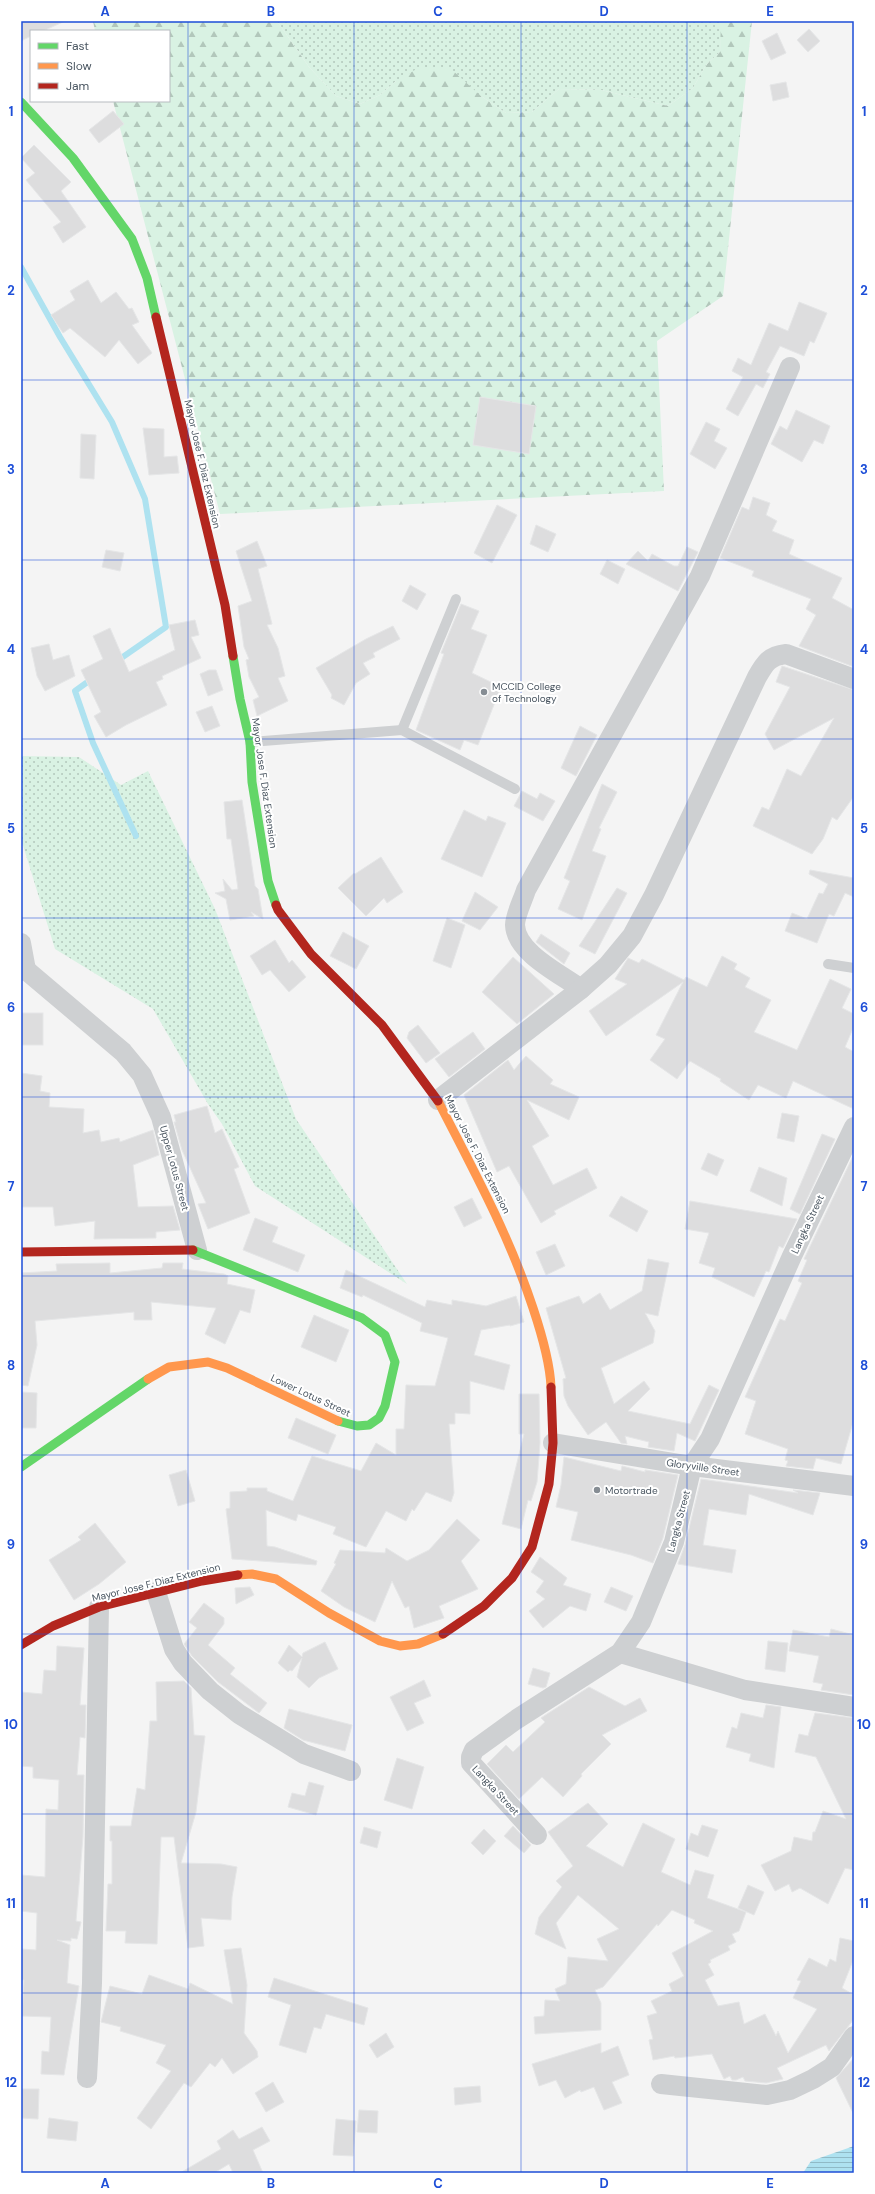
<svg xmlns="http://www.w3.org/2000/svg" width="875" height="2194" font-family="'DM Sans',sans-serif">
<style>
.grass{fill:url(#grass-dots)}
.forest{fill:url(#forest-firs)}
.water{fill:url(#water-rules)}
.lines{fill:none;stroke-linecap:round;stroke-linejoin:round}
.stream{stroke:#aee2f0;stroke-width:6}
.building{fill:#ddddde;stroke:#e5e6e7}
.lane{stroke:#ced0d2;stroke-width:10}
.street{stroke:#ced0d2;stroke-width:20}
.fast{stroke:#63d668;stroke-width:9}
.slow{stroke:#ff974d;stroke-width:9}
.jam{stroke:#b3261e;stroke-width:9}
.grid{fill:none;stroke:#1d4ed8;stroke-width:1;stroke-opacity:0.55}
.poi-dot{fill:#868d94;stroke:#fff;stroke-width:1.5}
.labels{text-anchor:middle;stroke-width:4;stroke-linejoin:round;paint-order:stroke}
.street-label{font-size:10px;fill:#4a5661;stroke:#fff}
.poi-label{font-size:10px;fill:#4a5661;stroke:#fff;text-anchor:start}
.neatline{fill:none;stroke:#1d4ed8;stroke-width:1.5}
.grid-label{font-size:13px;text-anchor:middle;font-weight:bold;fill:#1d4ed8}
</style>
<defs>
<pattern id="grass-dots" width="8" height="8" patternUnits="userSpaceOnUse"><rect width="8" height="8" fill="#d9f2e3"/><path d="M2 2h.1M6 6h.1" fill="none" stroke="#b2c7bb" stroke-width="1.8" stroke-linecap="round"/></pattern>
<pattern id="forest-firs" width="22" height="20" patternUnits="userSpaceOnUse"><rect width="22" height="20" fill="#d9f2e3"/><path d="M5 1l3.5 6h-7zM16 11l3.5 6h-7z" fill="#b2c7bb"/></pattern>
<pattern id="water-rules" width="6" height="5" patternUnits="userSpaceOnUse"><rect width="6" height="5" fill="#aee2f0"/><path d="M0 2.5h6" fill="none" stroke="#90bac6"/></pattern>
</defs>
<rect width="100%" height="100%" fill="#f4f4f4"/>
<g class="grass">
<path d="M277 21H722L720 52 706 65 693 88 668 106 601 90 559 89 532 112 506 113 481 96 396 81 380 95 360 104 336 96 309 67Z"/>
<path d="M21 756 79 757 121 785 148 771 215 909 296 1119 407 1284 255 1186 222 1124 208 1104 153 1009 55 949 21 839Z"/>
</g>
<path class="forest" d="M93 21H277L309 67 336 96 360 104 380 95 396 81 420 67 451 69 481 96 506 113 532 112 559 89 601 90 668 106 693 88 706 65 720 52 721 21H752L723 296 657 341 664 491 220 514 113 101H169V31H95Z"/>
<path class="water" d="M854 2146V2173H803L811 2161Z"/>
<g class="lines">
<g class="stream">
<path d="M21 267 60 337 112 422 145 499 166 627 117 661"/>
<path d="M93 678 75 691 93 743 136 836"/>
</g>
</g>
<g class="building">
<path d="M21 21H65L43 31H31V36L21 41Z"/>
<path d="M809 29 820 41 808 52 797 40Z"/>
<path d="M777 33 786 53 771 60 762 41Z"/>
<path d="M786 82 789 97 773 101 770 85Z"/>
<path d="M113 111 124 124 99 143 89 130Z"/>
<path d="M34 145 71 182 61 191 86 227 63 243 53 227 61 222 26 180 35 173 21 158Z"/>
<path d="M88 280 101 303 116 292 129 309 132 308 139 322 132 325 152 353 138 364 119 340 105 357 70 328 63 333 51 315 75 300 70 291Z"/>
<path d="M799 302 827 313 814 343 810 341 804 356 780 346 766 372 770 374 763 388 756 384 738 416 726 409 743 377 732 371 738 358 751 365 769 323 788 331Z"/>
<path d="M480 397 536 406 529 454 473 445Z"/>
<path d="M796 410 830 426 823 444 814 440 802 462 771 444 780 426 787 430Z"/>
<path d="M706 422 720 429 714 441 727 448 715 469 690 454Z"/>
<path d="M143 428 164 429V457L177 456 179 473 149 475Z"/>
<path d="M81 434 96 435 94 479 80 478Z"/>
<path d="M753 497 770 503 766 515 777 521 772 531 794 540 789 554 842 578 832 598 854 610V667L799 646 816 615 806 609 811 599 752 576 754 571 720 558 742 507 749 510Z"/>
<path d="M497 505 517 515 492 563 474 553Z"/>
<path d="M536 525 556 534 548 552 530 544Z"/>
<path d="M257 541 267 566 258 569 272 624 267 625 278 648 285 676 278 678 288 701 257 716 253 700 259 697 249 677 246 660 249 659 244 647 238 606 252 601 236 551Z"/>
<path d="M687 547 698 552 678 591 626 564 638 551 648 561 652 554 674 566H678Z"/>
<path d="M106 550 124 553 120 571 102 567Z"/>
<path d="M607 560 625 569 618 584 600 574Z"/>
<path d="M410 585 426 594 417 610 402 601Z"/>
<path d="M461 604 479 611 471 629 487 635 472 673 501 687 478 745 464 740 460 750 416 730 444 654 441 653Z"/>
<path d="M195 620 199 635 191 637 201 658 162 676 163 679 156 682 167 705 126 725 106 737 94 716 101 712 81 670 103 659 93 636 110 628 129 672 175 650 169 625Z"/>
<path d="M393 626 400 639 373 653 375 657 363 663 370 674 356 683 344 705 331 698 332 695 316 668 366 639Z"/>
<path d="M49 644 53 660 69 655 75 676 45 691 37 676 31 648Z"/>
<path d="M782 666 854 690V796L837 820 832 817 823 839 812 854 753 826 762 807 769 810 787 769 801 776 834 718 774 750 765 734 790 687 776 682Z"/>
<path d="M209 670H216L223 690 208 696 200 674Z"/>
<path d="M212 706 220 726 205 732 196 712Z"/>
<path d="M580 726 597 735 576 776 561 768Z"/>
<path d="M602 784 617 792 599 828 601 829 592 851 606 856 582 920 558 909 570 881 564 878Z"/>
<path d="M522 791 537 799 540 793 555 801 543 821 514 806Z"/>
<path d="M242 800 255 886 258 889 263 919 251 912 254 916 230 920 226 899 215 893 225 891 223 879 232 890 238 889 231 839H227L224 802Z"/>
<path d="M464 810 486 821 488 816 506 823 482 877 441 859Z"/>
<path d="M381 857 403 892 387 903 384 898 366 916 338 888 354 873 355 874Z"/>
<path d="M810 870 854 878V897L845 893 834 916 829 914 817 943 785 931 792 913 807 919 819 893 823 894 828 884 809 874Z"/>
<path d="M617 888 627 893 595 954 579 946Z"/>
<path d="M475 892 498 907 480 930 462 921Z"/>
<path d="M447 918 465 925 451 968 433 961Z"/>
<path d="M343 932 369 946 356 969 330 956Z"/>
<path d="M541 934 570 953 564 964 536 942Z"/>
<path d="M275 940 289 963 292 960 306 977 289 992 270 970 262 975 250 956Z"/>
<path d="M722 956 737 964 734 969 750 978 745 987 771 1000 754 1032 797 1050 830 979 851 989 842 1008 854 1014V1026L845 1047 854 1052V1109L793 1081 786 1098 758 1085 749 1100 720 1081 721 1079 690 1061 677 1079 650 1060 665 1039 656 1035 683 982 606 1036 589 1011 627 984 615 979 628 958 639 963 642 959 684 980 686 977 707 987Z"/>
<path d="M513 957 554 994 517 1024 482 992Z"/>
<rect x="21" y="1013" width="22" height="32"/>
<path d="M418 1025 440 1053 426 1063 407 1038 409 1032Z"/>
<path d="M473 1032 485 1049 449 1077 435 1059Z"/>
<path d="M526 1056 553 1080 550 1084 579 1097 569 1120 527 1100 549 1136 532 1146 553 1185 587 1168 597 1188 554 1211 556 1214 541 1223 509 1166 497 1172 464 1095 508 1060 514 1070Z"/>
<path d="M21 1073 42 1076 40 1091 50 1093 49 1107 84 1109 83 1133 99 1130 101 1142 119 1138 120 1142 153 1130 159 1155 133 1165 138 1207 173 1206 180 1230 156 1232V1238L94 1239 95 1221 55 1226 53 1207H21Z"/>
<path d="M207 1106 215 1133 222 1129 239 1167 234 1169 250 1213 208 1229 198 1204 206 1203 182 1150 174 1122H176L174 1115Z"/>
<path d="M782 1113 799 1116 794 1142 777 1138Z"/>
<path d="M822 1134 835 1139 800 1214 790 1209Z"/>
<path d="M708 1153 724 1160 717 1176 701 1169Z"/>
<path d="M854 1154V1419L841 1464 816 1458 813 1469 786 1466 788 1461 785 1460 788 1449 745 1434 756 1401 745 1397 780 1319 785 1321 802 1283 798 1281 807 1260 804 1259Z"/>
<path d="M759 1167 787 1178 782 1206 750 1191Z"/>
<path d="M621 1196 648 1211 637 1232 609 1216Z"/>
<path d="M472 1198 482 1218 464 1227 454 1207Z"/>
<path d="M690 1201 797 1219 783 1248 779 1246 769 1272 766 1271 754 1297 712 1277 715 1268 699 1263 709 1233 685 1229Z"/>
<path d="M255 1218 278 1227 272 1242 305 1255 298 1272 243 1250Z"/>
<path d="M555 1244 565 1266 546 1275 536 1252Z"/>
<path d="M648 1259 669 1263 658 1316 645 1313 655 1331 653 1343 601 1368 614 1404 644 1381 650 1389 628 1411 690 1424 709 1385 719 1390 695 1441 677 1433 674 1451 648 1447 649 1442 625 1436 627 1444 621 1443 606 1422 588 1435 568 1406 564 1396 563 1379 566 1378 546 1308 579 1296 583 1304 600 1293 610 1310 642 1291Z"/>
<path d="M110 1263V1273L162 1268 163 1263H183L182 1269 224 1274 228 1276 227 1284 255 1290 250 1313 240 1310 225 1344 205 1334 216 1308 151 1302 152 1320H134V1312L35 1321 37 1345 28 1386 21 1385V1273L57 1271 56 1264Z"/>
<path d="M346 1270 425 1307 427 1300 452 1305V1300L486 1306 516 1296 524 1322 510 1326V1325L481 1330 474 1355 510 1365 504 1390 470 1381V1414L455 1413V1424H449L454 1493 451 1502 426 1492 414 1511 412 1509 406 1521 386 1511 366 1547 333 1534 336 1527 298 1514 296 1521 266 1510 267 1546 275 1547 317 1561 316 1565 232 1559 226 1509 230 1508V1492L247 1491V1488H267V1491L293 1501 312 1456 361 1471 376 1443 396 1455V1429H404L406 1385 435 1386 448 1338 420 1331 422 1323 363 1295 362 1297 340 1288Z"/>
<path d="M314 1315 349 1330 336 1362 301 1347Z"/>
<path d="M21 1392 37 1393 36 1428H21Z"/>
<path d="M519 1394H539L540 1443 537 1482 531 1501 528 1500 521 1529 502 1524 524 1434H519Z"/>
<path d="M296 1418 336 1435 328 1454 288 1438Z"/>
<path d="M564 1457 621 1471 622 1466 645 1472V1470L678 1475 663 1538 653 1563 631 1555 571 1540 578 1512 556 1507 561 1485Z"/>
<path d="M186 1470 195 1501 178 1506 169 1475Z"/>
<path d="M701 1479 798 1493 793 1490 820 1493 813 1515 749 1494 746 1515 709 1509 703 1545 736 1550 732 1573 678 1564 685 1545Z"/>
<path d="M457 1519 480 1540 461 1561 478 1589 439 1606 444 1618 414 1628 409 1606 405 1608 392 1581 375 1622 344 1607 321 1591 336 1564 334 1563 340 1550 385 1553 386 1548 407 1561 429 1550Z"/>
<path d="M95 1523 126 1562 99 1584 74 1600 49 1560 81 1540 78 1537Z"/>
<path d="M540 1557 567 1578 563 1585 591 1594 586 1611 570 1606 543 1628 529 1611 545 1599 536 1592 544 1581 531 1572Z"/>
<path d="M250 1587 254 1595 236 1604 235 1588Z"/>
<path d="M611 1587 633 1596 626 1611 604 1602Z"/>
<path d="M204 1603 224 1618V1624L208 1645 235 1668 230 1674 267 1703 259 1713 218 1682 192 1656 184 1644 197 1628 189 1622Z"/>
<path d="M831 1629 854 1635V1695L821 1690 823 1684 813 1682 819 1656 789 1651 793 1630 829 1637Z"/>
<path d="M768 1641 788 1643 785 1672 765 1669Z"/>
<path d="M325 1642 338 1669 319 1678 309 1688 297 1677 302 1658 292 1671 290 1670 288 1672 278 1663 289 1645 302 1657 303 1653Z"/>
<path d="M57 1646 84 1648 80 1705H86L85 1738 80 1737 77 1775H84L83 1836 76 1921 81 1922 77 1939 71 1938V1941L57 1940 70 1945 67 1983 79 1986 64 2075 41 2074 42 2051 49 2052 51 2017 22 2016 24 1980H21V1949L36 1950 37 1913 21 1911V1875L45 1877 46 1809 58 1810 59 1780 33 1778V1767L21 1766V1692L42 1694 44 1670 56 1671Z"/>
<path d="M533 1668 550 1673 546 1687 543 1688 528 1684Z"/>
<path d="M424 1680 431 1696 414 1703 424 1723 407 1731 390 1697Z"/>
<path d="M184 1681 191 1688 194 1735 205 1736 196 1812 181 1863 221 1864 237 1867 232 1897 231 1920 201 1918 204 1946 188 1948 174 1837H161L157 1944 125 1943 126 1931H106L108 1884H112V1841H110V1826H131L137 1788 145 1790 150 1721H157L156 1682Z"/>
<path d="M589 1687 625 1706 640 1698 647 1711 602 1735 611 1744 581 1774 582 1776 563 1797 542 1777 519 1799 487 1764 506 1745 513 1752 545 1722 541 1718 547 1714Z"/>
<path d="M766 1705 781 1707 774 1768 749 1761 751 1754 726 1747 732 1727 737 1729 741 1713 763 1718Z"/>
<path d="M289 1709 352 1725 345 1751 303 1740 284 1728Z"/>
<path d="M815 1713 854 1718V1870L845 1868 828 1904 800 1888 792 1892 789 1884 775 1891 761 1865 791 1851 794 1837 812 1841 813 1832H815L823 1811 846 1819 816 1757 795 1752 799 1734 808 1736Z"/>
<path d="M397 1758 424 1767 412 1809 384 1800Z"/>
<path d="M309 1782 324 1786 316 1815 288 1807 292 1793 305 1796Z"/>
<path d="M588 1803 608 1824 586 1846 623 1867 643 1823 675 1839 661 1872 690 1885 695 1870 714 1875 707 1898 746 1912 739 1931 732 1934 736 1942 728 1946 730 1950 710 1960 711 1962 708 1964 714 1975 705 1980 718 2006 739 2002 744 2024 765 2014 776 2036 778 2031 788 2053 817 2009 793 1998 801 1981 797 1980 809 1958 827 1967 830 1959 836 1962 840 1938 854 1941V1958L842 1988 854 1995V2019L829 2051 826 2045 777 2068 783 2079 766 2083 745 2081 743 2077 736 2080H732L730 2076 724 2079 712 2054 675 2058 674 2056 653 2060 649 2040 653 2039 647 2016 657 2013 651 2001 672 1991 669 1984 684 1976 672 1953 713 1931 694 1923 695 1920 672 1910 658 1926 657 1924 603 1987 595 1990 601 2003V2030L535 2034 534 2017 544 2016 545 2000 560 2001 555 1989 566 1984 568 1957 608 1961 597 1939 619 1929 578 1895 556 1923 566 1949 535 1934 539 1917 562 1887 556 1881 573 1866 548 1832Z"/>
<path d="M702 1825 718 1830 708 1857 686 1849 691 1833 698 1836Z"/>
<path d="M513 1826 531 1845 524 1853 504 1836Z"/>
<path d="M364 1827 381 1832 377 1848 360 1843Z"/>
<path d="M484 1829 496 1841 483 1855 471 1843Z"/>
<path d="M748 1885 764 1892 754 1915 738 1908Z"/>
<path d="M241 1948 247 1985 244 2033 257 2051 258 2057 233 2074 222 2058 215 2067 210 2063 191 2087 184 2083 151 2129 137 2118 171 2071 156 2063 166 2045 120 2031 121 2027 101 2022 110 1986 142 1994 149 1975 188 1989 190 1983 233 2004 224 1950Z"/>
<path d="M274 1978 368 2008 364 2025 326 2014 321 2029 314 2027 306 2053 279 2045 291 2005 268 1997Z"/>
<path d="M386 2033 394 2047 377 2058 369 2045Z"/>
<path d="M601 2043V2053L618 2046 629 2075 612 2082 622 2103 604 2110 594 2087 581 2092 580 2090 565 2098 556 2080 539 2086 532 2064Z"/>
<path d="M854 2058V2115L836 2078Z"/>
<path d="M273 2082 284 2102 266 2112 255 2093Z"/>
<path d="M480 2086 481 2102 455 2105 454 2088Z"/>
<path d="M21 2089H39L38 2119 21 2118Z"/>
<path d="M359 2110 378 2111 377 2133 357 2132Z"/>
<path d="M49 2118 78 2122 76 2141 47 2138Z"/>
<path d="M336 2119 356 2121 353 2156 333 2155Z"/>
<path d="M262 2127 270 2141 253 2150 263 2173H233L229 2164 214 2173H180L221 2149 217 2141 233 2130 239 2139Z"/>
</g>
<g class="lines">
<g class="lane">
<path d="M402 730 456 599"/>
<path d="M250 742 402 730 515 789"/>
<path d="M828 964 854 968"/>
</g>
<g class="street">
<path d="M21 943 26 970"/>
<path d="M21 971 26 970 123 1052 142 1075 161 1117 197 1250"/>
<path d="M581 989C561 974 516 953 515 925 515 915 523 900 526 890L700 576 790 367"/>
<path d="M438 1100 581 989 608 965 632 936 654 895 757 677C765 663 769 656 786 654L854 679"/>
<path d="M553 1443 692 1466 854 1486"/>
<path d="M156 1592 174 1649 183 1663 210 1691 239 1714 304 1754 351 1771"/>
<path d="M620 1653 745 1690 854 1707"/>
<path d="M537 1835 471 1763V1757L474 1750 517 1719 620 1653 641 1622 674 1542 692 1466 710 1439 792 1256 854 1127"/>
<path d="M87 2078 92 1983 99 1607"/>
<path d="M661 2084 767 2095 790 2090 813 2079 832 2067 854 2036"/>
</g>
<g class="fast">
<path d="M21 102 73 158 132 239 147 278 156 317"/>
<path d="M233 656 240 699 250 742 252 782 268 881 276 905"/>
<path d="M193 1250 362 1318 385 1335 395 1362 385 1406 379 1418 369 1425 357 1426 338 1421"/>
<path d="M21 1467 148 1379"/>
</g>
<g class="slow">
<path d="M438 1101C473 1169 509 1235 533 1308 541 1332 550 1361 551 1387"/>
<path d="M148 1379 169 1367 208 1362 227 1368 338 1421"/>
<path d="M238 1575 252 1574 276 1579 329 1613 380 1641 400 1646 418 1644 443 1634"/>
</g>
<g class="jam">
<path d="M156 317 225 605 233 656"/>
<path d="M276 905 278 910 311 954 382 1025 438 1101"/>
<path d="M21 1252 193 1250"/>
<path d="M443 1634 484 1606 512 1578 532 1547 549 1484 553 1443 551 1387"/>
<path d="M21 1645 53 1626 99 1607 202 1581 238 1575"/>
</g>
</g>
<path class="grid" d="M188 21V2173M354 21V2173M521 21V2173M687 21V2173M21 201H854M21 380H854M21 560H854M21 739H854M21 918H854M21 1097H854M21 1276H854M21 1455H854M21 1634H854M21 1814H854M21 1993H854"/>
<g class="poi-dot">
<circle cx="484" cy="692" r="4"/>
<circle cx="597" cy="1490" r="4"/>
</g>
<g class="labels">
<g class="street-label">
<text transform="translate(203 464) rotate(77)" y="4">Mayor Jose F. Diaz Extension</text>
<text transform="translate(265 783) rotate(82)" y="4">Mayor Jose F. Diaz Extension</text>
<text transform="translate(478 1154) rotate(63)" y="4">Mayor Jose F. Diaz Extension</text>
<text transform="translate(175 1168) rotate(75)" y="4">Upper Lotus Street</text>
<text transform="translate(807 1224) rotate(-65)" y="4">Langka Street</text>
<text transform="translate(311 1395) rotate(25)" y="4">Lower Lotus Street</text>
<text transform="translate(703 1467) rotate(8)" y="4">Gloryville Street</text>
<text transform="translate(678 1521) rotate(-75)" y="4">Langka Street</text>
<text transform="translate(156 1582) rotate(-14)" y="4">Mayor Jose F. Diaz Extension</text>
<text transform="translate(496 1790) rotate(47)" y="4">Langka Street</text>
</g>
<g class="poi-label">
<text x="492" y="690">MCCID College<tspan x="492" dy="12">of Technology</tspan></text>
<text x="605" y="1494">Motortrade</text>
</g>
</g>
<rect width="875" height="2194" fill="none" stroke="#ffffff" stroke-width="44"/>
<rect x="30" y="30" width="140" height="72" fill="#ffffff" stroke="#b7bbc0"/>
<rect x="38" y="43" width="20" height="6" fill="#63d668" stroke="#b7bbc0"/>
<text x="66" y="50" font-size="12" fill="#4a5661">Fast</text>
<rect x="38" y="63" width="20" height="6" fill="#ff974d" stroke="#b7bbc0"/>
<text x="66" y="70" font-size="12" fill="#4a5661">Slow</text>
<rect x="38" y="83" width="20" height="6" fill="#b3261e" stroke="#b7bbc0"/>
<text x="66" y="90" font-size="12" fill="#4a5661">Jam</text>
<rect x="22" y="22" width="831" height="2150" class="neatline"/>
<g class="grid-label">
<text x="105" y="16">A</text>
<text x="271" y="16">B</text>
<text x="438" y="16">C</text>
<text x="604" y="16">D</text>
<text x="770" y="16">E</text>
<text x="11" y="116">1</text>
<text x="864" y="116">1</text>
<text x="11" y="295">2</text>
<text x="864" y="295">2</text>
<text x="11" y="474">3</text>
<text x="864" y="474">3</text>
<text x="11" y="654">4</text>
<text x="864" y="654">4</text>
<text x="11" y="833">5</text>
<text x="864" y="833">5</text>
<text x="11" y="1012">6</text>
<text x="864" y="1012">6</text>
<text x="11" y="1191">7</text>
<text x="864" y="1191">7</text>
<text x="11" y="1370">8</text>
<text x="864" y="1370">8</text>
<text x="11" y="1549">9</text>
<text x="864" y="1549">9</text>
<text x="11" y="1729">10</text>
<text x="864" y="1729">10</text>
<text x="11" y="1908">11</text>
<text x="864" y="1908">11</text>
<text x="11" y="2087">12</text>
<text x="864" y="2087">12</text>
<text x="105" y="2188">A</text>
<text x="271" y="2188">B</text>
<text x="438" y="2188">C</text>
<text x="604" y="2188">D</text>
<text x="770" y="2188">E</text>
</g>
</svg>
